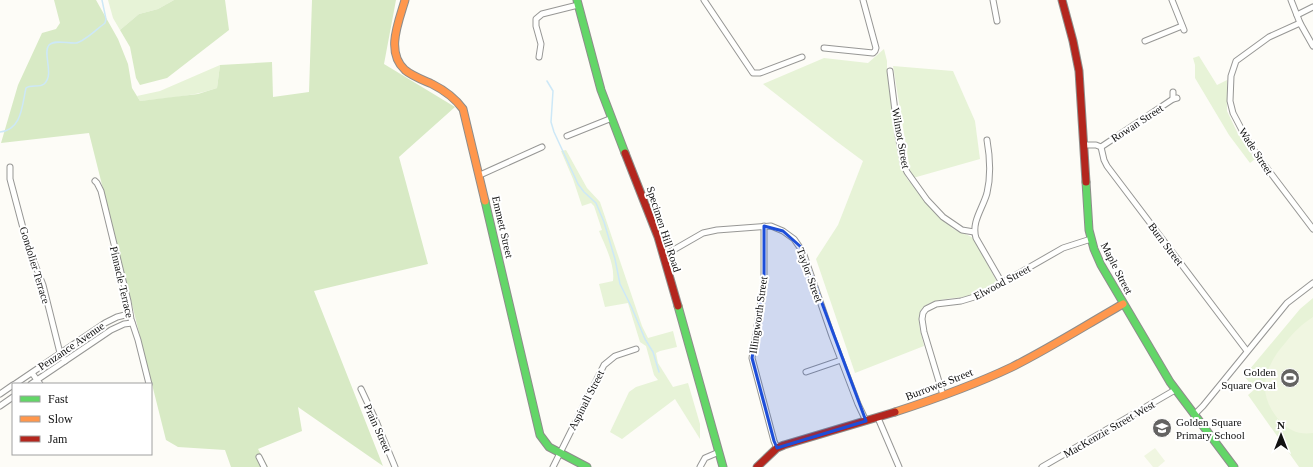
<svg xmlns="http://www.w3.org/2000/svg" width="1313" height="467" font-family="Georgia,serif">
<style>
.green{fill:#e7f3d7}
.forest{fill:#d8eac5}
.pitch{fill:#f0f6e1}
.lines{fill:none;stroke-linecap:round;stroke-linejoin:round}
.stream{stroke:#cde8f7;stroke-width:1.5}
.street-casing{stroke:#979795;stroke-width:7}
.fast-casing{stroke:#8e8d8b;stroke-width:9}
.slow-casing{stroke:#8e8d8b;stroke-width:9}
.jam-casing{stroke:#8e8d8b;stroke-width:9}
.street{stroke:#fffffe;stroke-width:5}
.fast{stroke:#63d668;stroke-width:7}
.slow{stroke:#ff974d;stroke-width:7}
.jam{stroke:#b3261e;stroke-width:7}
.marked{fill:#1d4ed8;fill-opacity:0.2;stroke:#1d4ed8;stroke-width:3;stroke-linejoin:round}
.labels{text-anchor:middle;stroke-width:4;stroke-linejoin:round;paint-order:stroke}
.street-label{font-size:11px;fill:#111;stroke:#fff}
.poi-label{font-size:11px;fill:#111;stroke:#fff;text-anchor:end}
</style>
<rect width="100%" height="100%" fill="#fdfcf7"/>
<g class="green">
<path d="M108 0H174L158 9 139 14 120 30 113 18Z"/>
<path d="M884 49 887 61V72L900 160 904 173 908 180 952 228C959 233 967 233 974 239L996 280 995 282C990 287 981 292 974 295 960 299 929 297 921 310 916 320 922 336 924 346L855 373 816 259 838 225 863 161 836 141 763 84 824 58 868 63Z"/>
<path d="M1199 56 1217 85 1227 80V111L1238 134 1255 159 1250 163 1229 135 1195 78V65L1193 58Z"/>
<path d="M220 65 217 88C191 97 166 98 140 101L137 96 160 91Z"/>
<path d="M893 66 953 71 975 121 980 159 913 178 910 170Z"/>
<path d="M566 150 587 188 600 202 642 326 648 338 673 331 677 347 660 351 656 353 658 363 673 387 688 383 700 424V439L675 399 622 439 610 432 629 392 636 387 658 380 654 375 646 346 640 342 628 303 605 307 599 284 613 281C615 264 605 246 599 231L602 230 594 206 591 203 582 206 573 179 561 151Z"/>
<path d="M1313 298V467H1299L1248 395 1255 389 1244 376 1300 309Z"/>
</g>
<g class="forest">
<path d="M54 0H96L118 39 128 64 132 88 140 101 198 94 217 88 220 65 272 62 273 97 309 92 312 0H396L384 64 455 107 399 157 428 264 314 291 383 466 298 407 302 431 258 449 268 467H231L225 450 178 447 166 440 89 133 1 143 18 85 42 33 56 29 60 23Z"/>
<path d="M174 0H225L229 30 167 78 140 85 136 78 130 47 120 30 139 14 158 9Z"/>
</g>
<g class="pitch">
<path d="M1313 317V433C1300 435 1289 431 1280 421 1255 393 1264 367 1286 342 1294 332 1302 324 1313 317Z"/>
<path d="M1155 448 1165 461 1158 467H1153L1144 456Z"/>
</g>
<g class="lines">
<g class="stream">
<path d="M547 81 553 91 551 122 554 132 578 184 584 192 596 203 604 222 615 259 620 284 631 306 645 339 653 352 659 372"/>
<path d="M0 132C22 130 22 105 26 88 31 84 39 88 44 84 55 75 42 53 49 45 55 39 69 44 76 43 84 42 98 28 105 23L106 19 102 0"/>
</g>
<g class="street-casing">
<g id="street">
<path d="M704 0 753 73H760L802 57"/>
<path d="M993 0 997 21"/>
<path d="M1172 0 1184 30"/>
<path d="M1291 0 1300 23 1313 46"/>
<path d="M1297 15 1313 7"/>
<path d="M1300 23 1269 37 1236 61 1231 76 1230 101 1233 113 1244 134 1257 155 1313 229"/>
<path d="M1145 41 1182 26"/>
<path d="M824 48 873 53 875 51 876 48 863 0"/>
<path d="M539 57 541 44 536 26V19L542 14 578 5"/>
<path d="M890 71 898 135 904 166 907 172 927 200 943 217 962 230 974 232"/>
<path d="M1173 99V92"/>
<path d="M567 136 612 118"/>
<path d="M987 140C990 157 991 176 987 193 983 208 971 222 976 238L1002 283"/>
<path d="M1084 145H1096L1101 147 1104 160 1107 166 1247 351"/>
<path d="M1101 147 1173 99 1177 98"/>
<path d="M10 167V179L28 247 43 285 60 353 65 361"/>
<path d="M480 175 542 147"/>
<path d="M95 181 97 183 101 191 128 301 131 319 138 340 149 384"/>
<path d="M764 226V282L752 358 774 441 777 448"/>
<path d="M663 256 703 233 717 230 771 226 783 231 794 239 803 252 832 336 858 404 866 421"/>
<path d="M806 372 841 360"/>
<path d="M32 373 40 384"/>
<path d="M15 384 105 323 117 317 129 314"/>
<path d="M31 384 111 330 124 324 132 323"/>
<path d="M361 389 376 421 395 467"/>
<path d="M0 394 13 385"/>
<path d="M943 395 924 332 922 319 923 313 926 309 936 304 961 301 981 295 1063 248 1091 239"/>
<path d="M0 406 13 397"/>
<path d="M1194 415 1203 406 1287 303 1313 283"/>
<path d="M878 418 899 467"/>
<path d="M259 457 264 467"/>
<path d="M553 467 604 365 615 356 636 349"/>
<path d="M700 467 705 458 719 452"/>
<path d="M1042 467 1175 390"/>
</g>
</g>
<g class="fast-casing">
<g id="fast">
<path d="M577 0 601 90 625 153"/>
<path d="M1086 182 1089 230 1094 249 1101 265 1170 382 1234 467"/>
<path d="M485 201 540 435 549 447 587 467"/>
<path d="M678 306 723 467"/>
</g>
</g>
<g class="slow-casing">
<g id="slow">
<path d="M405 0C399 21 385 52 405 70 412 76 423 80 432 84 444 90 455 98 463 109L485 201"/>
<path d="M895 412C935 399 974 385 1012 367 1050 348 1086 325 1123 304"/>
</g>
</g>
<g class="jam-casing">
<g id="jam">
<path d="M1062 0 1073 41 1079 71 1086 182"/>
<path d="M625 153 658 237 678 306"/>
<path d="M757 467 777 448 784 445 895 412"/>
</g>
</g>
<use href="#street" class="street"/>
<use href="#fast" class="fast"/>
<use href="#slow" class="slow"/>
<use href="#jam" class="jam"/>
</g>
<path class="marked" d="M764 226 783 231 801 247 866 421 777 448 774 441 752 358 764 282Z"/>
<defs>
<g id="stadium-disc" transform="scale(1)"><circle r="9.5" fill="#646362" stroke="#fff"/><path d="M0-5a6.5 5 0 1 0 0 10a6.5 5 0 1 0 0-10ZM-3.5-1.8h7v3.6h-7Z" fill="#fff"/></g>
<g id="school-disc" transform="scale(1)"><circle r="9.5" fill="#646362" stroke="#fff"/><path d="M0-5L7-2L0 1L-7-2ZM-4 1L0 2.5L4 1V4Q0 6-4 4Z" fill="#fff"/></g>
</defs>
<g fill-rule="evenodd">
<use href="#stadium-disc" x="1290" y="378"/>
<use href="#school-disc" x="1162" y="428"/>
</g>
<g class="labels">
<g class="street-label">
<text transform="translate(1137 123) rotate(-33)" y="4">Rowan Street</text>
<text transform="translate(901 138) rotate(80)" y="4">Wilmot Street</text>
<text transform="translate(1256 151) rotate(57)" y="4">Wade Street</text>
<text transform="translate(503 227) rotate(77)" y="4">Emmett Street</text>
<text transform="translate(664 229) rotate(72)" y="4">Specimen Hill Road</text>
<text transform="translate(1166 244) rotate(53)" y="4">Burn Street</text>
<text transform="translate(35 265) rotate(73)" y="4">Gondolier Terrace</text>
<text transform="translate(1117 268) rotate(63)" y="4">Maple Street</text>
<text transform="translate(810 275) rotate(70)" y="4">Taylor Street</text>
<text transform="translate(122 282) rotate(77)" y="4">Pinnacle Terrace</text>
<text transform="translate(1002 282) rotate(-28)" y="4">Elwood Street</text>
<text transform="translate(758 315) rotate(-82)" y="4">Illingworth Street</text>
<text transform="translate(71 346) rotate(-34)" y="4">Penzance Avenue</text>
<text transform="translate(939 384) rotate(-21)" y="4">Burrowes Street</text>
<text transform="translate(586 400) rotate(-63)" y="4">Aspinall Street</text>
<text transform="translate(378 428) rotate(66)" y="4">Prain Street</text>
<text transform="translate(1109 429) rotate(-30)" y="4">MacKenzie Street West</text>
</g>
<g class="poi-label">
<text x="1276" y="376">Golden<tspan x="1276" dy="13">Square Oval</tspan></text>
<text x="1176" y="426" text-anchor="start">Golden Square<tspan x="1176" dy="13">Primary School</tspan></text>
</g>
</g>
<rect x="12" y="383" width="140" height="72" fill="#ffffff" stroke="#a0a0a0"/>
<rect x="20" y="396" width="20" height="6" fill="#63d668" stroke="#a0a0a0"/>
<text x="48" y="403" font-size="12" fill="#111111">Fast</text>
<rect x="20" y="416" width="20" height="6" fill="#ff974d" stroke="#a0a0a0"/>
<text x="48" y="423" font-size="12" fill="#111111">Slow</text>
<rect x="20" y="436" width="20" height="6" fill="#b3261e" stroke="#a0a0a0"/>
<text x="48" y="443" font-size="12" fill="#111111">Jam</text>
<g transform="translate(1281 435)" stroke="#ffffff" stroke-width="3" paint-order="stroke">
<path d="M0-3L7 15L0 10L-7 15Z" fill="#111111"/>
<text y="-6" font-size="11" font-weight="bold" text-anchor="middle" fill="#111111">N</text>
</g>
</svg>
